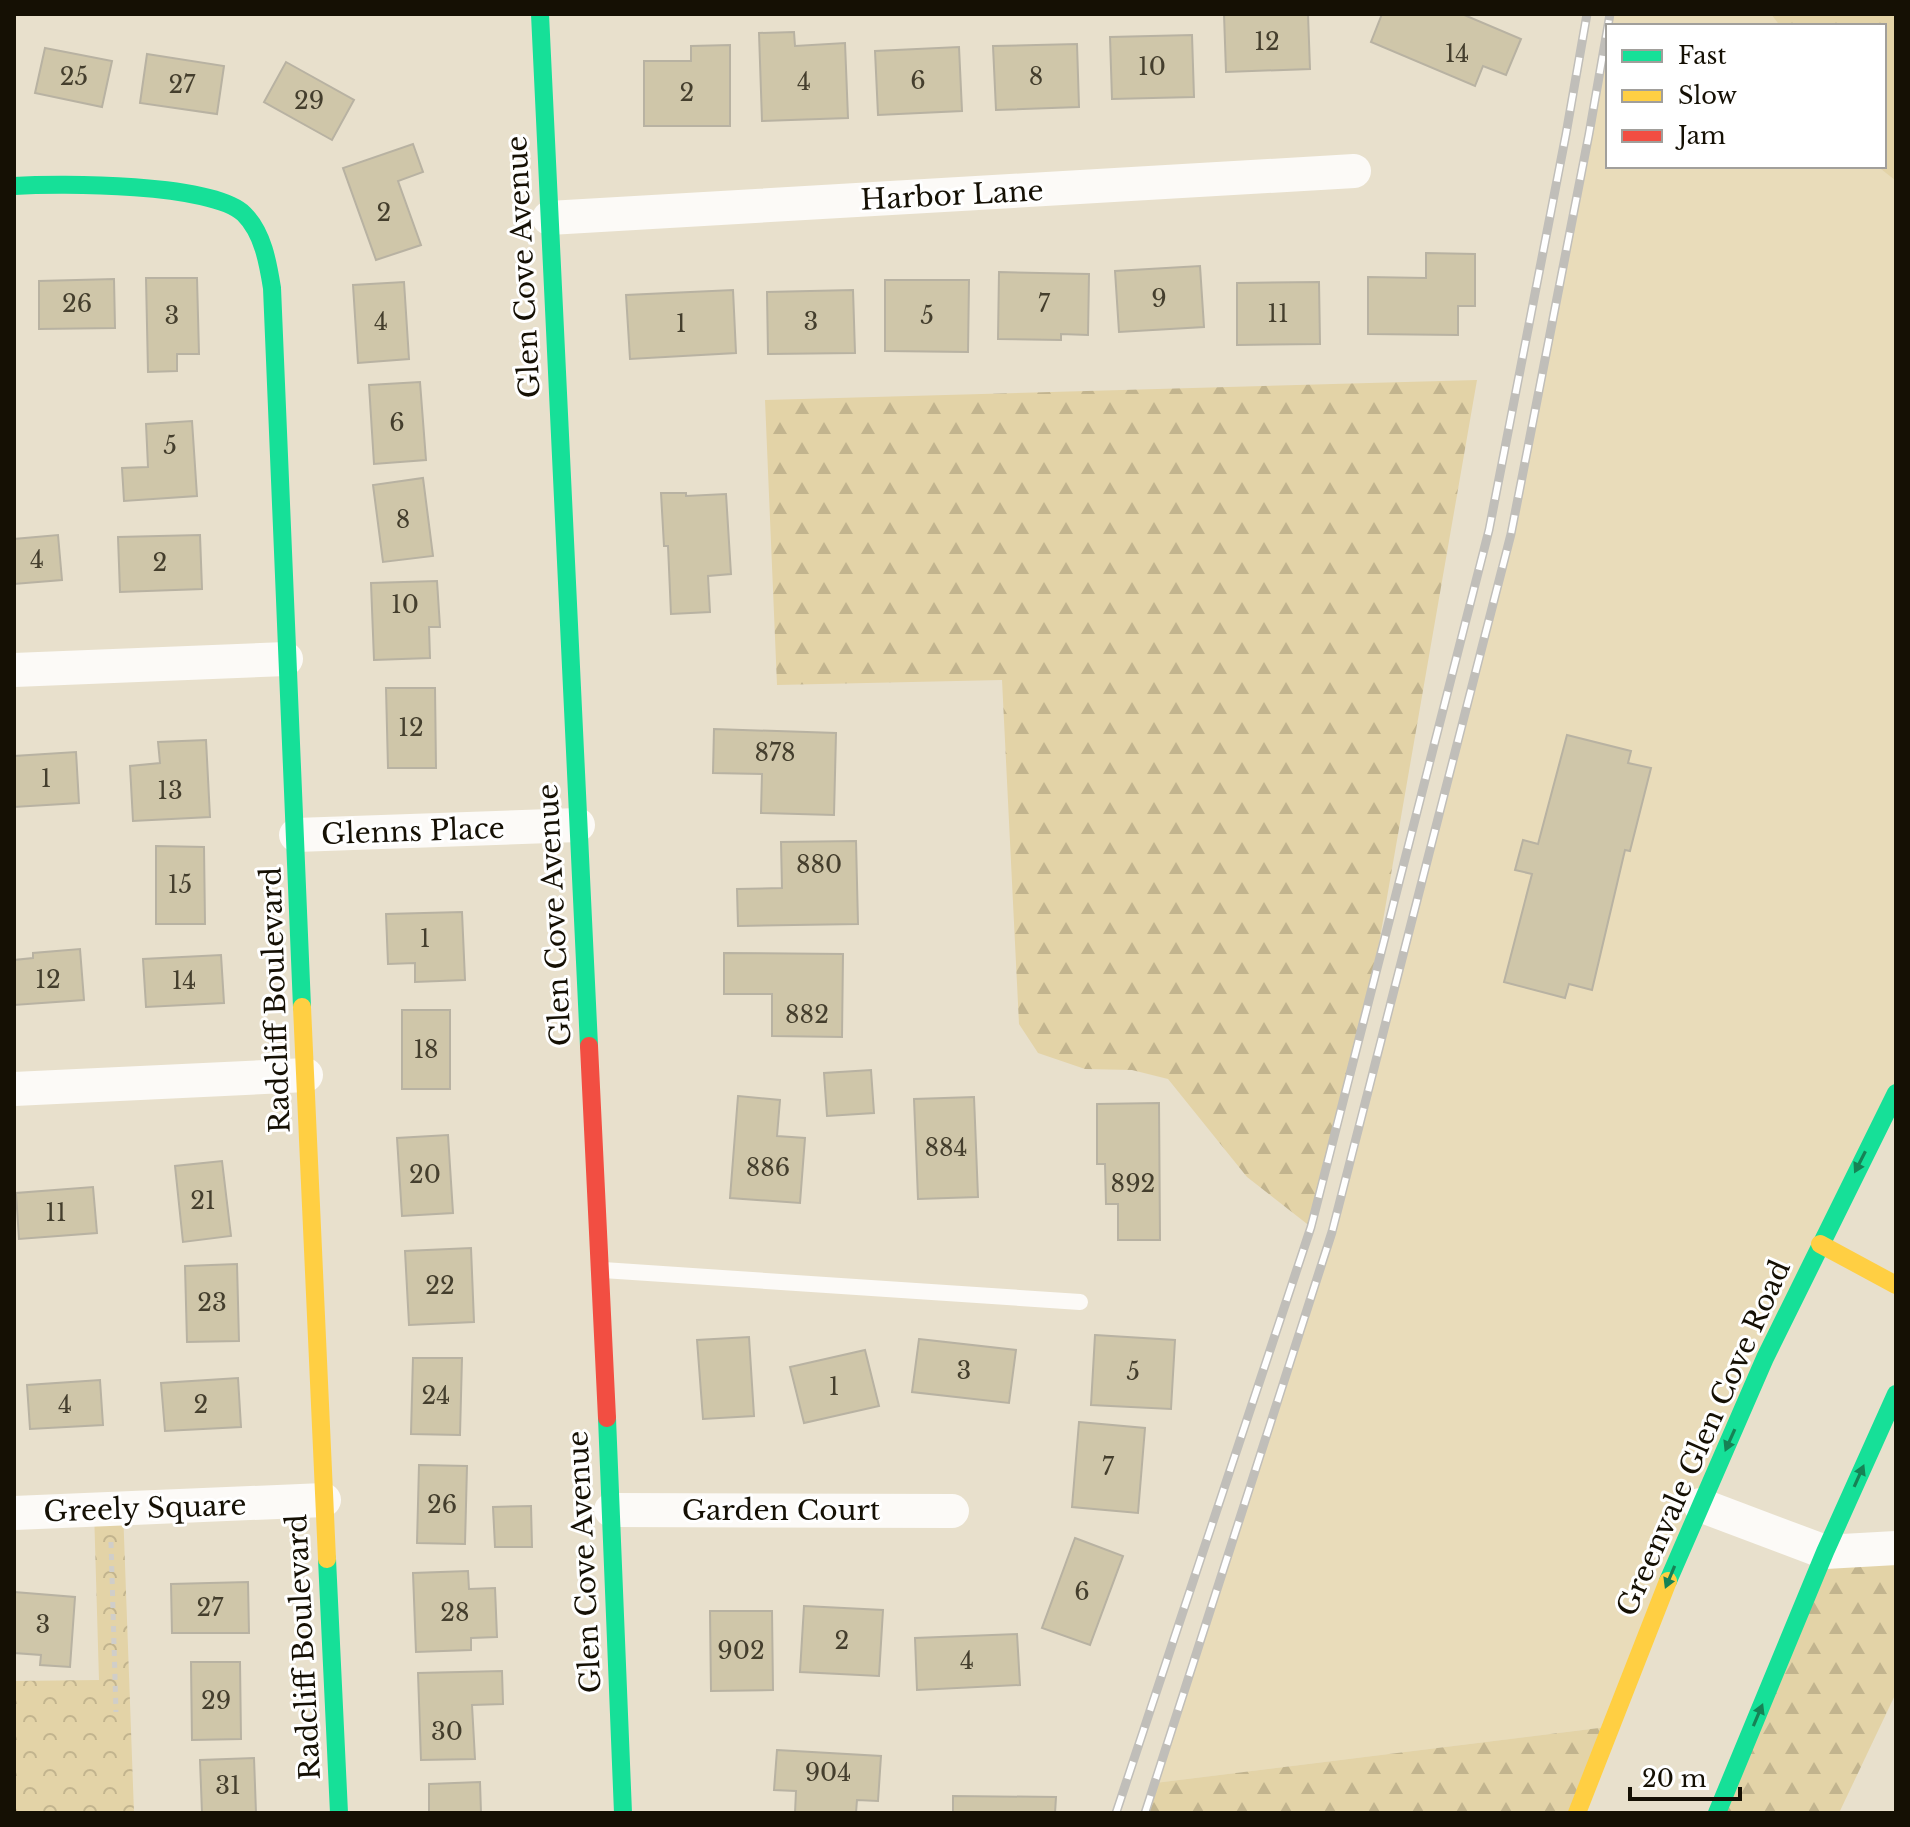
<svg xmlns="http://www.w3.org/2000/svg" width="1910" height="1827" font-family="'Libre Baskerville',serif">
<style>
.built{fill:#e9dcba}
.forest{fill:url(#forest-firs)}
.park{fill:url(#park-crowns)}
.building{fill:#cfc6a9;stroke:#b8b2a2;stroke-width:2}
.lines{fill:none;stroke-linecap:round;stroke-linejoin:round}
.path{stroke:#d0cec9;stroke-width:5;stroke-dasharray:6 6;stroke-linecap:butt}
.lane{stroke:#fcfaf7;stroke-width:16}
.street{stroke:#fcfaf7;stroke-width:34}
.fast{stroke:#16e098;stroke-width:18}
.slow{stroke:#ffcf43;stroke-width:18}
.jam{stroke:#f24e42;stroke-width:18}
.rail-casing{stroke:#c0beb9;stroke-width:9}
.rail{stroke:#fff;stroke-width:6;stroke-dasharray:18;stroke-linecap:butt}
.oneway{fill:#168255}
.labels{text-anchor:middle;stroke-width:6;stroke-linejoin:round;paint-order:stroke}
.number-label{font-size:24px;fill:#443e2d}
.street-label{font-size:28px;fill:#151004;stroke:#fff}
</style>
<defs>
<pattern id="forest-firs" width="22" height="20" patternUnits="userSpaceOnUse" patternTransform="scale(2)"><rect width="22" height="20" fill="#e3d3a7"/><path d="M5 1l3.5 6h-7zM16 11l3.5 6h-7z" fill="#c2b48e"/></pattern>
<pattern id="park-crowns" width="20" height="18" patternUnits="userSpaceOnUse" patternTransform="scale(2)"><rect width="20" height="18" fill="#e3d3a7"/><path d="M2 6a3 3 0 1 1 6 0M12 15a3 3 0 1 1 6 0" fill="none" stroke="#c2b48e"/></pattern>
</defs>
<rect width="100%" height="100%" fill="#e8e0cc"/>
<path class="built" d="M1610 14H1771L1780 26H1608V166H1877L1896 181V1093L1607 1727 1155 1783 1332 1232 1511 534 1589 134Z"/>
<g class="forest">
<path d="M1771 14H1896V181L1877 166H1884V26H1780Z"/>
<path d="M1477 380 1369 1001 1311 1227 1247 1177 1168 1079 1132 1070 1085 1069 1038 1053 1019 1024 1002 680 777 685 765 400Z"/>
<path d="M1896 1548V1693L1839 1813H1717L1825 1552Z"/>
<path d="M1607 1727 1576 1813H1145L1155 1783Z"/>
</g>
<path class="park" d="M123 1509 134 1813H14V1681L99 1680 94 1510Z"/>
<g class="building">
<path d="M1224 14H1308L1310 69 1226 72Z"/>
<path d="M1382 14H1462L1521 39 1506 75 1483 66 1475 86 1371 42Z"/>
<path d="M794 32 795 46 845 43 848 118 762 121 759 33Z"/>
<path d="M1192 35 1194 97 1112 99 1110 37Z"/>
<path d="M1077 44 1079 107 996 110 993 46Z"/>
<path d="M730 45V126H644V61H691V46Z"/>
<path d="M959 47 962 111 878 115 875 51Z"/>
<path d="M45 48 112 61 102 107 35 93Z"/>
<path d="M147 54 224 66 217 114 140 103Z"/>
<path d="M286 62 354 100 332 140 264 102Z"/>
<path d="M413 144 423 172 398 181 421 245 376 260 343 168Z"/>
<path d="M1426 253 1475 254V306H1458V335L1368 334V277L1426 278Z"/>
<path d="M1200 266 1204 327 1119 332 1115 271Z"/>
<path d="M999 272 1089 274 1088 335 1061 334V340L998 339Z"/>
<path d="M146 278H197L199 354H177V371L148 372Z"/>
<path d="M114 279 115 328 39 329V281Z"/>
<path d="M885 280H969L968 352 885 351Z"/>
<path d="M404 282 409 359 358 363 353 285Z"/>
<path d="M1319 282 1320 344 1237 345V283Z"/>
<path d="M733 290 736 353 630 359 626 295Z"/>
<path d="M853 290 855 353 768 354 767 292Z"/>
<path d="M420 382 426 460 374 464 369 385Z"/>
<path d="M192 421 197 496 124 501 122 468 148 467 146 424Z"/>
<path d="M423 478 433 556 383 562 373 485Z"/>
<path d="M661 493H686V496L726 494 731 574 708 576 710 612 671 614 668 546H664Z"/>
<path d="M58 535 62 580 14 584V539Z"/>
<path d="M200 535 202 589 120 592 118 537Z"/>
<path d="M437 581 440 627H429L430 658 374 660 371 583Z"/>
<path d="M386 688H435L436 768H388Z"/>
<path d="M714 729 836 733 834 815 761 813 762 774 713 773Z"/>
<path d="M1567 735 1631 751 1628 763 1651 768 1630 851 1625 850 1592 990 1569 984 1565 998 1504 982 1532 874 1515 870 1523 840 1538 844Z"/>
<path d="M206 740 210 817 133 821 130 766 160 763 158 742Z"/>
<path d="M76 752 79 803 14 807V756Z"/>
<path d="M856 841 858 924 738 926 737 889 782 888 781 842Z"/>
<path d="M156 846 204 847 205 924H156Z"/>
<path d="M462 912 465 980 415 982V963L388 964 386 914Z"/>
<path d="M80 949 84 1000 14 1005V960L33 958V953Z"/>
<path d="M724 953 843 954 842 1037 772 1036V994H724Z"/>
<path d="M221 955 224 1003 146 1007 143 959Z"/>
<rect x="402" y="1010" width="48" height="79"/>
<path d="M871 1070 874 1113 827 1116 824 1073Z"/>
<path d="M738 1096 780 1100 777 1136 805 1138 800 1203 730 1198Z"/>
<path d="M974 1097 978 1197 918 1199 914 1099Z"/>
<path d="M1159 1103 1160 1240H1118V1204H1106L1105 1164H1097V1104Z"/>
<path d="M448 1135 453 1213 402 1216 397 1138Z"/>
<path d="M222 1161 231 1236 183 1242 175 1166Z"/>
<path d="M93 1187 97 1233 19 1239 16 1193Z"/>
<path d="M471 1248 474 1322 409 1325 405 1251Z"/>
<path d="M237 1264 239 1341 187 1342 185 1266Z"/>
<path d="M1095 1335 1175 1340 1171 1409 1091 1405Z"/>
<path d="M749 1337 754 1416 703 1419 697 1340Z"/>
<path d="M919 1339 1016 1350 1009 1403 912 1392Z"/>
<path d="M865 1350 879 1406 804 1423 790 1367Z"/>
<path d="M413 1358H462L460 1435 411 1434Z"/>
<path d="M238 1378 241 1427 165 1431 161 1383Z"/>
<path d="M100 1380 103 1425 30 1429 27 1385Z"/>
<path d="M1079 1422 1145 1428 1138 1513 1072 1507Z"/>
<path d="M419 1465 467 1466 465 1544 417 1543Z"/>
<path d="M531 1506 532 1547H495L493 1507Z"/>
<path d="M1075 1538 1123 1556 1090 1645 1042 1628Z"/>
<path d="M468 1571 469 1589 495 1588 497 1637 471 1638V1650L416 1652 413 1573Z"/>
<path d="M248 1582 249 1633H172L171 1584Z"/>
<path d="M14 1592 75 1597 70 1667 40 1665 41 1655 14 1653Z"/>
<path d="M804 1606 883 1610 879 1676 800 1672Z"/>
<path d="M710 1611H772L773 1690 711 1691Z"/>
<path d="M1017 1634 1020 1685 917 1690 915 1638Z"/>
<path d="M191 1662H240L241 1739 192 1740Z"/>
<path d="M502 1671 503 1704 472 1705 475 1759 421 1760 418 1673Z"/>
<path d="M777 1750 881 1756 878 1801 857 1800 856 1813H795L796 1791 774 1790Z"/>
<path d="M254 1758 256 1813H202L200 1760Z"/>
<path d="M480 1782 481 1813H429V1784Z"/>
<path d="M953 1796 1056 1797 1055 1813H953Z"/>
</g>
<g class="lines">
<path class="path" d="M111 1542 116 1712"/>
<path class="lane" d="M603 1270 1080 1302"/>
<g class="street">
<path d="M549 218 1354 171"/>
<path d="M14 670 286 659"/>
<path d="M296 835 578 825"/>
<path d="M14 1089 306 1075"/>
<path d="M1700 1505 1825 1552 1896 1548"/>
<path d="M611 1510 952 1511"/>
<path d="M14 1513 324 1500"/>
</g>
<g class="fast">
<path d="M540 14 589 1046"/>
<path d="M14 186C60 183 213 183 244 214 263 233 268 263 272 288L302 1007"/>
<path d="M607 1418 623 1813"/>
<path d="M327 1559 339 1813"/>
<path d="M1668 1581 1765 1358 1896 1093"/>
<path d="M1717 1813 1825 1552 1896 1394"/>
</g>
<g class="slow">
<path d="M302 1007 327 1559"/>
<path d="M1820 1244 1896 1285"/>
<path d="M1577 1813 1668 1581"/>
</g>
<path class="jam" d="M589 1046 607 1418"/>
<g class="rail-casing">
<g id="rail">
<path d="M1116 1813 1311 1227 1489 530 1566 134 1587 14"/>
<path d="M1145 1813 1332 1232 1511 534 1589 134 1610 14"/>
</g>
</g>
<use href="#rail" class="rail"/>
</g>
<defs><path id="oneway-solid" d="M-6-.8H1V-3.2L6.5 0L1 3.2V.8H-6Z" transform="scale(2)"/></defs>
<g class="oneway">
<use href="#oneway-solid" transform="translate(1860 1162) rotate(117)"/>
<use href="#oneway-solid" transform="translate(1730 1440) rotate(114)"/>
<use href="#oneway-solid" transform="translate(1859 1476) rotate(-66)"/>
<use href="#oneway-solid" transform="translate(1670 1577) rotate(113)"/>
<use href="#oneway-solid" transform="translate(1758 1715) rotate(-67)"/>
</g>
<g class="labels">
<g class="number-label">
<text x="1267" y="50">12</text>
<text x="1457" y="62">14</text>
<text x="1152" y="75">10</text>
<text x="74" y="85">25</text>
<text x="1036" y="85">8</text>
<text x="918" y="89">6</text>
<text x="804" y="90">4</text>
<text x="182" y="93">27</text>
<text x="687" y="101">2</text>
<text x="309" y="109">29</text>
<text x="384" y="221">2</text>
<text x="1159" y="307">9</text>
<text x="77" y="312">26</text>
<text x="1044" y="312">7</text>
<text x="1278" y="322">11</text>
<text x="172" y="324">3</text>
<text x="927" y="324">5</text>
<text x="381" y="330">4</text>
<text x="811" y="330">3</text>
<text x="681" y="332">1</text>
<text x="397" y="431">6</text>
<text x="170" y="454">5</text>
<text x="403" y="528">8</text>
<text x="37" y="568">4</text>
<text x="160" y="571">2</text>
<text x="405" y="613">10</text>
<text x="411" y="736">12</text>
<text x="775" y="761">878</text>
<text x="46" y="787">1</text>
<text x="170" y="799">13</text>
<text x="819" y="873">880</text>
<text x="180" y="893">15</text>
<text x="425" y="947">1</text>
<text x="48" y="988">12</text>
<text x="184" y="989">14</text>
<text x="807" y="1023">882</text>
<text x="426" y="1058">18</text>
<text x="946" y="1156">884</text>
<text x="768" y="1176">886</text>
<text x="425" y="1183">20</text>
<text x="1133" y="1192">892</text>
<text x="203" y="1209">21</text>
<text x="56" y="1221">11</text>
<text x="440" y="1294">22</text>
<text x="212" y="1311">23</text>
<text x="964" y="1379">3</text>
<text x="1133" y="1380">5</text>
<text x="834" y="1395">1</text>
<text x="436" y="1404">24</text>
<text x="65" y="1413">4</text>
<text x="201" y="1413">2</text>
<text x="1108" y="1475">7</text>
<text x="442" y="1513">26</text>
<text x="1082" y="1600">6</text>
<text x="210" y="1616">27</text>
<text x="455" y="1621">28</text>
<text x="43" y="1633">3</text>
<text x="842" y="1649">2</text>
<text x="741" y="1659">902</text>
<text x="967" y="1669">4</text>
<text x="216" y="1709">29</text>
<text x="447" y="1740">30</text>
<text x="828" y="1781">904</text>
<text x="228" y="1794">31</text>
</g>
<g class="street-label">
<text transform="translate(952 195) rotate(-3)" y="10">Harbor Lane</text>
<text transform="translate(523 267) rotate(-93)" y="10">Glen Cove Avenue</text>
<text transform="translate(413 831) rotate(-2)" y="10">Glenns Place</text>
<text transform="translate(554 915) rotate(-93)" y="10">Glen Cove Avenue</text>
<text transform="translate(275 1000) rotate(-92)" y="10">Radcliff Boulevard</text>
<text transform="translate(1703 1438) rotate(-66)" y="10">Greenvale Glen Cove Road</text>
<text transform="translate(145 1508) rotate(-2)" y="10">Greely Square</text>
<text x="781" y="1520">Garden Court</text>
<text transform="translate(584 1562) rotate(-93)" y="10">Glen Cove Avenue</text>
<text transform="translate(303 1647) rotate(-93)" y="10">Radcliff Boulevard</text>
</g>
</g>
<rect width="1910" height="1827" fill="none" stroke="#151004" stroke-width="32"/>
<rect x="1606" y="24" width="280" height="144" fill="#ffffff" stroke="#a19f9b" stroke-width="2"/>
<rect x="1622" y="50" width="40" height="12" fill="#16e098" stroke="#a19f9b" stroke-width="2"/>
<text x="1678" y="64" font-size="24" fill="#151004">Fast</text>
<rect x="1622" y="90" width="40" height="12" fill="#ffcf43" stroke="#a19f9b" stroke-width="2"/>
<text x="1678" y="104" font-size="24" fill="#151004">Slow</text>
<rect x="1622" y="130" width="40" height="12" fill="#f24e42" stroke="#a19f9b" stroke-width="2"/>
<text x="1678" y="144" font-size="24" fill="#151004">Jam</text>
<path d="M1630 1787v12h110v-12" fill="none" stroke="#151004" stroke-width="4"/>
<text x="1642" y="1787" font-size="24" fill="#151004" stroke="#ffffff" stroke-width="6" paint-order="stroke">20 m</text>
</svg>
